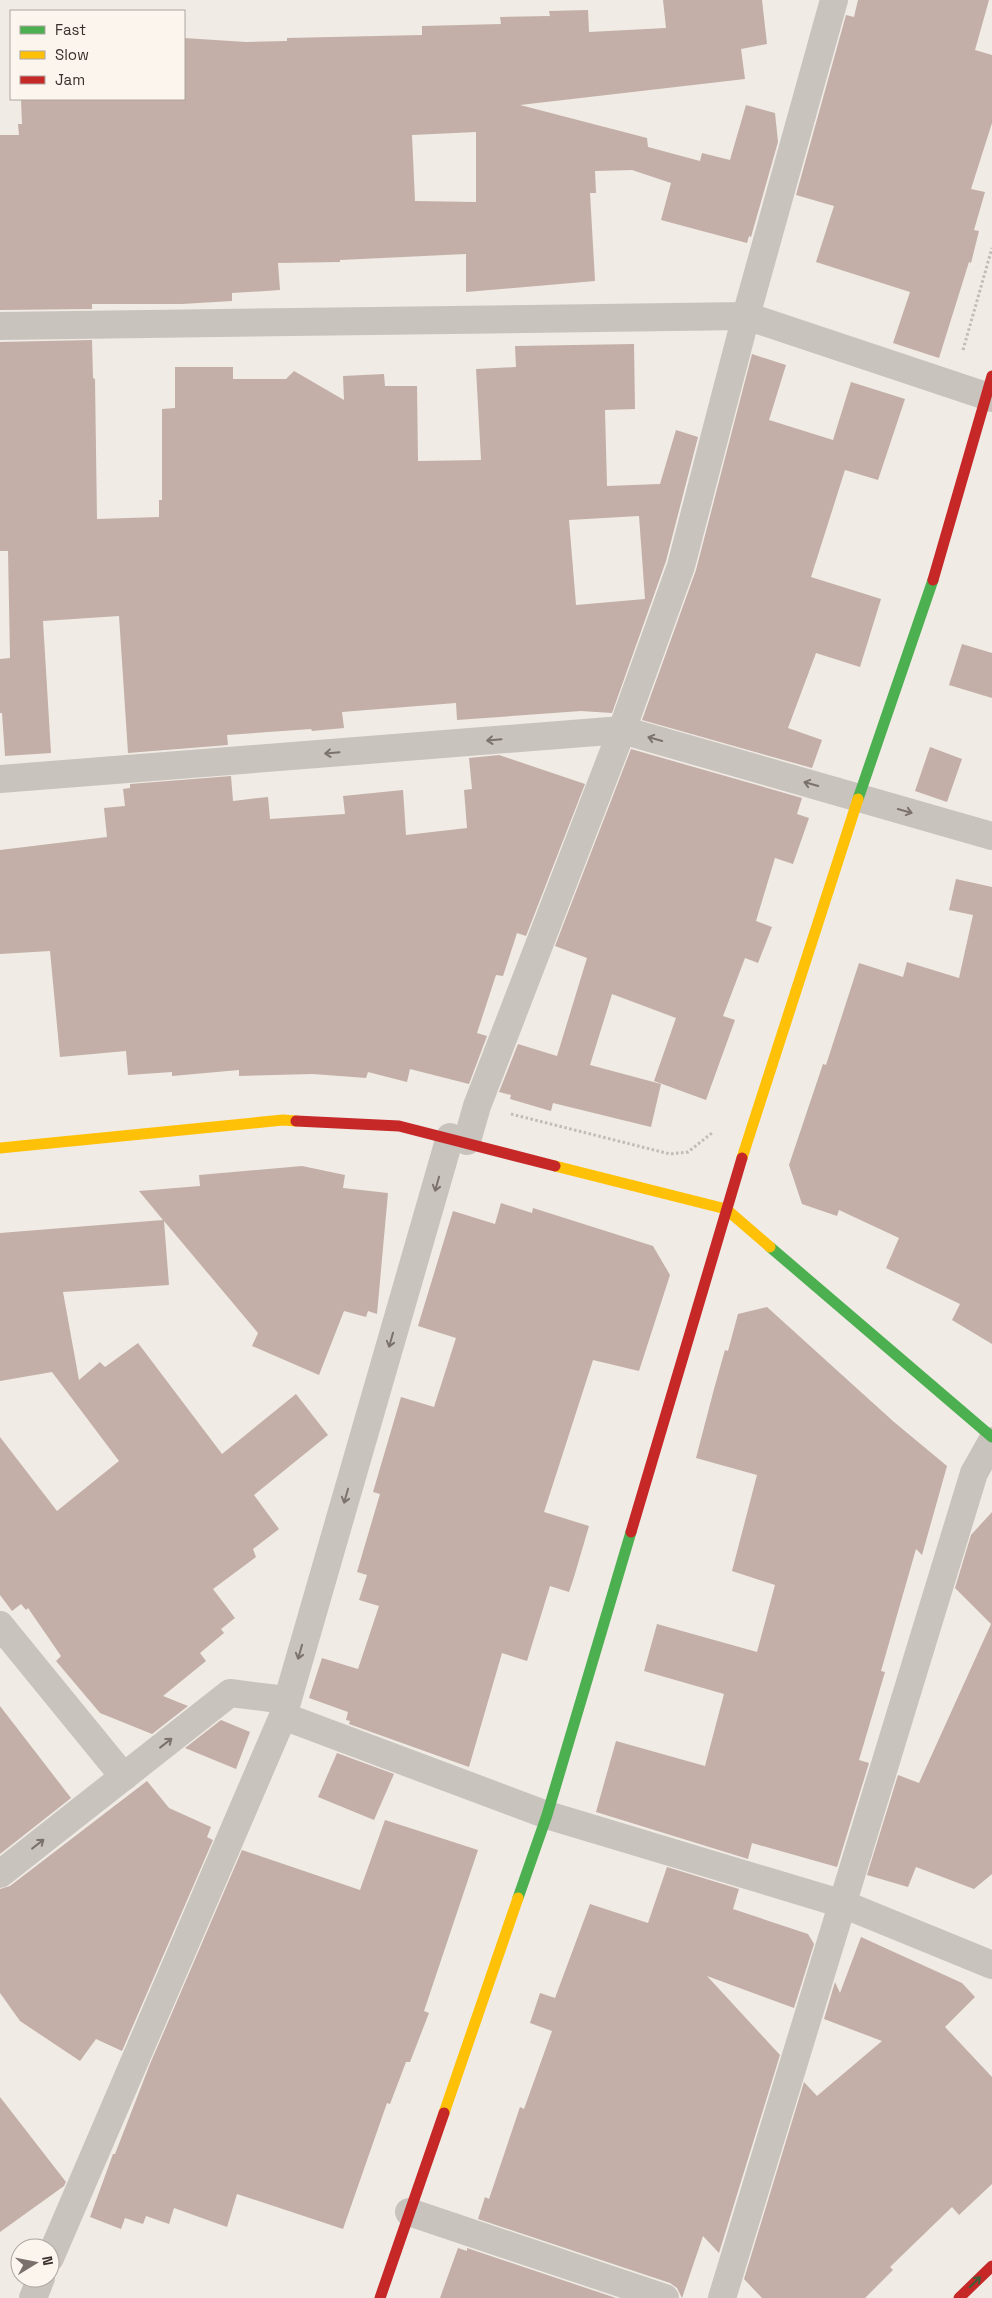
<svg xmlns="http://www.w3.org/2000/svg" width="992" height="2298" font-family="'Space Grotesk',sans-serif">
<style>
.building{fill:#c3afa7;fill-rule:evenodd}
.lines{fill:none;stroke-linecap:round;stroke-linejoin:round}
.path{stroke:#c2bbb6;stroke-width:3;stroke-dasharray:2.5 2.5;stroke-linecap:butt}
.street{stroke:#c9c3be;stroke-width:28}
.fast{stroke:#4caf50;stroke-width:11}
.slow{stroke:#ffc107;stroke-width:11}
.jam{stroke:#c62828;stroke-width:11}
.oneway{stroke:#7b726d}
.oneway2{stroke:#415c38}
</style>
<rect width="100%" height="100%" fill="#f0ebe5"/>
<g class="building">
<path d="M663 0H762L767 44 741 49 745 79 520 105 647 138 648 147 700 161 702 153 730 160 746 105 775 113 778 142 751 237 749 236 747 243 661 220 671 183 632 170 595 171 596 193H590L595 281 466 292V254L340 260V262L278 263 280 290 232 293V301L182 304H92V309L0 310V135H19L18 124H22L21 99H184V38L246 42 287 41V38L422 35V26L501 24 500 17 550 16 549 11 588 10 589 32 666 28ZM476 132V202L415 201 412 135Z"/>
<path d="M858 0H989L975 50 992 55V123L971 189 985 192 974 230 979 231 971 263 969 262 939 358 893 343 910 292 816 262 834 206 796 195 846 15 854 17Z"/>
<path d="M92 340 93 378 95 379 97 519 159 517V500H162V409L175 408V367H233V379H286L294 371 344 400 343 376 384 374 385 386H417L418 461 481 460 476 369 516 367 515 346 634 344 635 409 605 410 607 486 660 484 676 430 698 437 666 561 612 713 581 711 457 720 456 703 367 710 342 712 344 728 312 731 311 729 227 735 228 745 128 753 119 616 43 621 51 753 5 756 2 713H0V659L10 658 8 551H0V342ZM639 516 645 599 576 605 569 520Z"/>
<path d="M752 354 786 365 769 420 833 440 851 382 905 399 878 480 845 470 811 577 881 599 860 667 816 653 788 728 822 740 812 768 642 720 696 570Z"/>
<path d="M962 644 992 653V698L949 685Z"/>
<path d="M930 747 962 759 947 802 915 791Z"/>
<path d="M631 749 802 798 797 814 809 818 793 864 775 858 756 921 772 927 758 963 745 958 723 1016 735 1020 706 1100 654 1081 676 1018 612 994 590 1065 661 1084 651 1127 553 1103 551 1111 510 1099 511 1095 499 1092 518 1044 557 1056 587 958 555 946Z"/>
<path d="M499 755 585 784 526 936 517 933 503 976 496 975 477 1033 487 1036 469 1084 410 1069 407 1082 368 1072 366 1078 313 1074 239 1076V1070L172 1076V1072L128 1075 126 1051 60 1057 50 951 0 954V850L107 837 104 808 125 806 123 789 130 788V784L231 776 233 801 268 797 270 819 345 814 343 796 403 790 406 835 467 828 464 790 472 789 469 758Z"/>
<path d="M956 879 992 887V1344L952 1320 960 1304 886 1268 899 1238 839 1210 837 1216 802 1204 789 1165 823 1064 826 1065 859 963 903 977 907 962 959 978 973 915 949 910Z"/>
<path d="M302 1166 345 1175 343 1188 388 1193 377 1314 368 1311 366 1317 344 1311 319 1375 252 1346 258 1333 164 1221 169 1285 63 1292 79 1380 100 1362 105 1367 138 1343 222 1454 296 1394 328 1435 254 1495 279 1529 253 1549 256 1557 213 1589 235 1618 221 1629 224 1633 200 1653 206 1661 163 1696 188 1706 152 1734 100 1713 56 1661 61 1656 28 1608 26 1610 21 1604 12 1611 0 1595V1437L57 1511 119 1461 52 1372 0 1381V1233L163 1220 139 1191 200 1186 199 1175Z"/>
<path d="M501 1203 532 1213 533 1208 653 1246 670 1275 639 1371 593 1360 544 1512 589 1526 574 1577 569 1592 550 1586 527 1661 502 1653 469 1767 349 1724 350 1721 346 1720 348 1712 309 1698 322 1658 358 1669 379 1606 359 1600 367 1575 357 1572 380 1494 373 1492 401 1397 434 1407 456 1338 418 1326 453 1211 495 1224Z"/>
<path d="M767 1307 894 1422 947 1466 922 1555 916 1549 881 1671 885 1672 859 1760 869 1763 837 1867 752 1843 748 1859 596 1812 616 1741 705 1766 724 1694 644 1671 657 1624 757 1652 775 1585 732 1571 757 1475 696 1458 714 1389 725 1350 728 1351 738 1314Z"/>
<path d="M992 1512V1874L974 1889 916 1867 908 1887 867 1875 898 1775 919 1783 991 1624 955 1588 971 1535Z"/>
<path d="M0 1706 71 1798 0 1854Z"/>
<path d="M221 1720 250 1732 236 1769 185 1748Z"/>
<path d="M337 1753 394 1774 374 1820 318 1797Z"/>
<path d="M147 1781 169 1808 211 1827 207 1837 213 1840 122 2051 96 2039 80 2061 20 2021 0 1993V1889L10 1886Z"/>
<path d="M385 1820 478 1850 424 2011 429 2013 410 2062H406L390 2104 387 2103 343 2229 237 2194 227 2227 174 2208 169 2224 146 2216 143 2224 125 2218 121 2229 90 2217 113 2154H115L150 2064 242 1850 360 1890Z"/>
<path d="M667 1867 739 1889 733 1909 808 1934 814 1944 794 2008 707 1976 780 2055 719 2253 703 2236 682 2298 677 2288 670 2283 478 2219 485 2197 489 2199 520 2107 524 2109 552 2031 530 2023 540 1993 555 1998 590 1904 648 1923Z"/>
<path d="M861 1937 962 1983 975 1997 945 2027 992 2077V2184L959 2215 952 2207 890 2267 893 2270 865 2298H762L744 2279 804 2082 817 2096 882 2041 824 2019 835 1982 840 1993Z"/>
<path d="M0 2097 66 2182 64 2186 0 2232Z"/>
<path d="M458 2248 467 2251V2248L616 2298H440Z"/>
</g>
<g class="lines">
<g class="path">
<path d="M963 350 992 248"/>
<path d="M511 1114 670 1154 688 1152 712 1133"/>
</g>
<g class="street">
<path d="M0 326 746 316 992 398"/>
<path d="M0 779 622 730 992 836"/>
<path d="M467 1141 477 1106 622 730 681 566 746 316 834 0"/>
<path d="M0 1625 124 1777"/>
<path d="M283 1716 547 1815 843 1904 992 1965"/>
<path d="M0 1874 230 1693 286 1700"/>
<path d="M409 2212 665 2298"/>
<path d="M50 2258 283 1716 450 1137"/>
<path d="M33 2298 41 2278"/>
<path d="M722 2298 974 1473 992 1441"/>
</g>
<g class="fast">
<path d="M858 799 933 580"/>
<path d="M770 1247 992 1437"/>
<path d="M518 1898 547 1815 631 1532"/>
</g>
<g class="slow">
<path d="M0 1148 283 1120 296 1121"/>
<path d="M742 1158 858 799"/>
<path d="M555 1166 726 1209 770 1247"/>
<path d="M444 2113 518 1898"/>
</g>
<g class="jam">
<path d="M933 580 992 376"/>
<path d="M296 1121 399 1126 555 1166"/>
<path d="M631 1532 742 1158"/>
<path d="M380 2298 444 2113"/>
<path d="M959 2298 992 2266"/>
</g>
</g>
<defs><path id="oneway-shaft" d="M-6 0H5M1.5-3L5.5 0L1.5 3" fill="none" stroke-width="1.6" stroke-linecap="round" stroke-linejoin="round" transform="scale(1.25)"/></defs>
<g class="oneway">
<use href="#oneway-shaft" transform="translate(655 739) rotate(-164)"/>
<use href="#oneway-shaft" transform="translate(494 740) rotate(175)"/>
<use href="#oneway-shaft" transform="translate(332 753) rotate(175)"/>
<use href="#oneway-shaft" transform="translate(811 784) rotate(-164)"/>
<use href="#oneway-shaft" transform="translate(905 811) rotate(16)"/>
<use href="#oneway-shaft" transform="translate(437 1184) rotate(106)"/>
<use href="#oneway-shaft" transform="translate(391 1340) rotate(106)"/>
<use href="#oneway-shaft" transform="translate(346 1496) rotate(106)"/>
<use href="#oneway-shaft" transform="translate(300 1652) rotate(106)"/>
<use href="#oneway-shaft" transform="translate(166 1743) rotate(-38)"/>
<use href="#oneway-shaft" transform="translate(38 1844) rotate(-38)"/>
</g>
<use class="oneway2" href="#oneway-shaft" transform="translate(975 2282) rotate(-44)"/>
<rect x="10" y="10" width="175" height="90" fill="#fbf5ee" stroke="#aea6a0"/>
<rect x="20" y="26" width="25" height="8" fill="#4caf50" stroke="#aea6a0"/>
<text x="55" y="35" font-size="15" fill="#3b302b">Fast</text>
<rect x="20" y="51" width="25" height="8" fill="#ffc107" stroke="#aea6a0"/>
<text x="55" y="60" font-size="15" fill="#3b302b">Slow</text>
<rect x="20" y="76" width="25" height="8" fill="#c62828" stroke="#aea6a0"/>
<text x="55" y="85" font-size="15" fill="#3b302b">Jam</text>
<g transform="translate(35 2263) rotate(80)"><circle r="24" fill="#fbf5ee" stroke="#aea6a0"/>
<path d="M0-4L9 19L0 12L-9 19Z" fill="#7a716c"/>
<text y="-8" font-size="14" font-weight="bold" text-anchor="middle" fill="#3b302b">N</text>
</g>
</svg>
